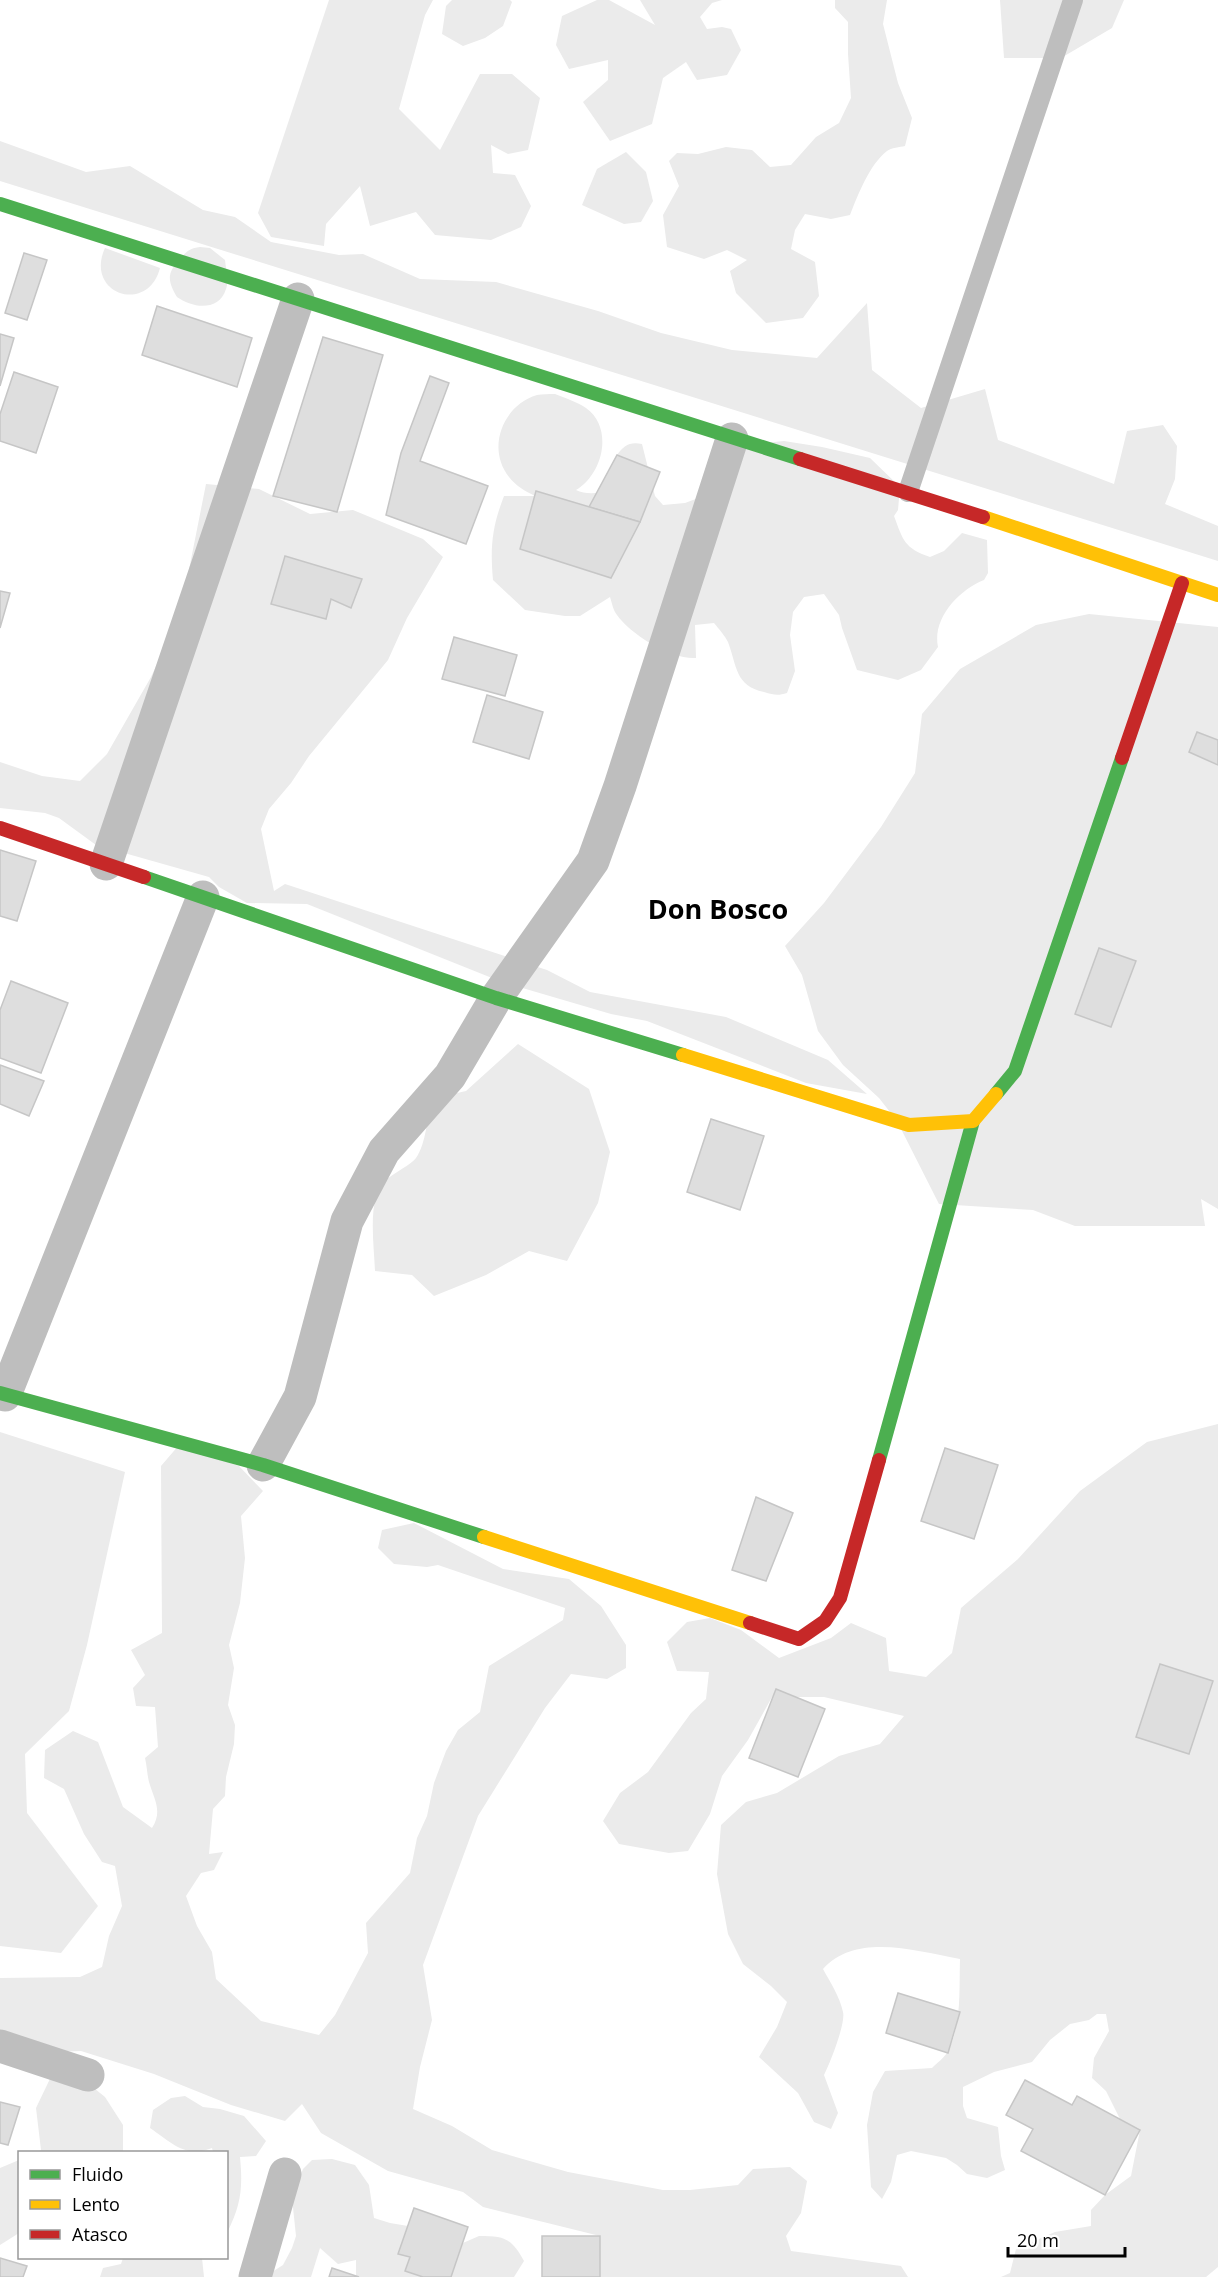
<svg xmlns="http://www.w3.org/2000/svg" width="1218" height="2277" font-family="'Open Sans',sans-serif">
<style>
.green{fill:#ebebeb}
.building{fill:#dedede;stroke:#c6c6c6;stroke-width:1.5}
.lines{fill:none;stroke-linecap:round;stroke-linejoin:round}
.lane{stroke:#bebebe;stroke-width:20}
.street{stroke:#bebebe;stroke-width:33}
.fast{stroke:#4caf50;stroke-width:14}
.slow{stroke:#ffc107;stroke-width:14}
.jam{stroke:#c62828;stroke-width:14}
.labels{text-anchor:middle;stroke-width:5;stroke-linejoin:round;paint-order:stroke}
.district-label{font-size:27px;font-weight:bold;fill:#000;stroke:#fff}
</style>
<rect width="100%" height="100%" fill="#fff"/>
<g class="green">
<path d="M329 0H433L425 15 399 109 440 150 480 74H512L540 98 528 150 508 154 491 145 493 173 515 175 531 206 521 227 491 240 435 235 416 212 370 226 360 186 326 224 324 246 271 237 258 213Z"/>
<path d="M452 0H510L512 2 503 26 485 38 463 46 442 34 446 6Z"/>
<path d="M597 0H609L655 25 640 0H722L712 3 700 17 707 29 722 27 731 29 741 50 727 75 697 80 686 62 663 78 652 124 610 141 583 102 608 80V60L569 69 556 45 562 16Z"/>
<path d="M835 0H887L883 24 898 83 912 118 905 146C900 147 891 148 887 151 869 165 858 195 850 215L831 219 805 214 795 230 791 249 815 262 819 296 803 318 766 323 736 293 730 271 747 260 727 250 704 259 667 247 663 215 679 186 669 161 677 153 698 154 726 147 752 150 770 167 791 165 816 137 839 123 851 98 848 54V22L835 8Z"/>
<path d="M1000 0H1124L1112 28 1061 58H1004Z"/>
<path d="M0 141 86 172 130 166 203 210 235 217 271 242 339 255 363 254 420 279 496 282 598 311 661 333 732 350 817 358 867 303 872 370 921 408 985 389 998 440 1114 484 1127 431 1163 425 1177 446 1175 479 1165 504 1218 526V561L0 181Z"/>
<path d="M626 152 646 172 653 201 641 222 624 224 582 205 597 169Z"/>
<path d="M200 247 210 248 225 260C226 269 229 282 226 289 219 312 192 308 177 297 167 280 167 273 180 259 187 251 190 248 200 247Z"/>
<path d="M105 248 160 268C148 315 84 294 105 248Z"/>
<path d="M555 394C565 398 577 402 586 408 614 428 603 474 576 490 590 497 610 492 622 483L617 455C623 446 630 441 642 444L655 496 663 505 685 503 701 497 715 448 784 441 822 447 870 458 900 487 898 510 894 516C903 540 904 548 930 557L944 551 962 533 987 540 988 573 984 580C959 590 932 618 938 647L921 670 898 680 857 670 842 628 839 615 824 594 804 597 793 612 790 635 795 671 787 693C778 696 774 695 764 692 735 686 737 666 728 642 725 636 719 629 714 623L695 625 696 658C672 660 630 634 617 615 613 610 612 603 610 597L580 616H565L525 610 493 580C490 547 492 527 504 496H535C525 491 516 486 509 477 486 448 503 405 537 395 542 394 549 394 555 394Z"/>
<path d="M206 484 259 489 310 514 353 510 423 539 443 557 407 618 388 660 309 756 291 783 269 809 261 829 274 891 285 884 547 970 590 992 726 1017 828 1060 867 1094 806 1083 647 1021 611 1014 502 982 307 904 247 903 219 887 209 877 96 845 59 818 45 813 0 808V762L42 776 80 781 107 754 151 677 180 615Z"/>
<path d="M1089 614 1218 627V1209L1201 1199 1205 1226H1075L1033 1210 939 1204 897 1121 879 1098 843 1065 818 1031 802 975 785 946 824 903 881 827 915 773 922 714 960 669 1036 625Z"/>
<path d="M518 1044 589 1089 610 1152 598 1203 567 1261 529 1251 486 1275 434 1296 412 1275 375 1271C374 1248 370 1218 376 1196 381 1176 406 1170 416 1158 426 1144 428 1115 431 1099L466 1091Z"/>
<path d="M1218 1424V2267L1206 2277H1001L1010 2273 1016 2249 1055 2232 1091 2226V2210L1105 2195 1131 2176 1140 2130 1120 2119 1106 2091 1092 2078 1094 2058 1109 2031 1106 2014H1097L1089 2020 1070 2024 1050 2040 1032 2062 994 2072 963 2087V2106L967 2118 998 2127 1001 2156 1005 2170 987 2178 967 2174 957 2165 946 2158 911 2151 897 2155 891 2182 882 2199 871 2187 867 2125 873 2092 885 2071 932 2068C937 2063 945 2057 948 2051 962 2024 959 1989 960 1959 917 1951 856 1932 823 1969 830 1982 840 1997 843 2012 846 2023 830 2063 824 2075L838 2113 831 2129 814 2122 798 2093 759 2057 777 2027 787 2002 771 1986 743 1964 728 1934 717 1874 721 1825 746 1802 777 1793 839 1756 880 1744 904 1716 824 1697H795L776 1690 748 1740 722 1776 710 1814 688 1851 669 1853 619 1844 603 1821 620 1793 648 1772 691 1713 706 1699 709 1672 677 1671 667 1642 687 1622 710 1618 741 1630 779 1658 831 1638 851 1623 886 1638 889 1671 926 1677 952 1653 961 1608 1018 1559 1080 1491 1147 1442Z"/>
<path d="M0 1432 125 1472 87 1645 69 1711 25 1754 27 1813 98 1906 61 1953 0 1946Z"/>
<path d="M179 1445 239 1466 263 1491 241 1516 245 1558 240 1603 229 1645 234 1668 228 1705 235 1725 234 1744 226 1777 225 1796 213 1809 209 1854 223 1852 214 1870 201 1873 186 1896 197 1926 212 1952 216 1979 261 2021 319 2035 335 2015 368 1953 366 1923 410 1873 417 1838 427 1816 434 1783 446 1751 458 1730 480 1712 489 1666 563 1620 565 1608 438 1565 427 1567 394 1564 378 1548 382 1530 414 1523 503 1569 569 1579 601 1606 626 1645V1668L607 1679 571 1674 545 1708 478 1816 423 1965 432 2020 420 2067 413 2109 452 2126 492 2150 568 2172 663 2190H690L738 2185 753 2169 790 2167 807 2181 801 2213 786 2236 791 2251 901 2266 908 2277H600V2236L483 2207 463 2192 388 2171 321 2133 302 2104 285 2121 231 2105 154 2074 81 2051 53 2052 0 2036V1978L80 1977 102 1967 109 1936 122 1906 115 1866 102 1862 84 1834 64 1789 44 1778 45 1750 73 1731 98 1742 123 1807 152 1828C163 1811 154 1799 149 1782 147 1774 147 1766 145 1758L158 1747 155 1707 136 1706 133 1688 145 1675 131 1650 162 1633 161 1466Z"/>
<path d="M59 2060 105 2097 123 2125V2152H37L41 2150 36 2108Z"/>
<path d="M185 2096 203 2107 220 2109 244 2116 266 2141 256 2156 240 2157C243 2189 241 2204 227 2233L226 2152H213L212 2148C185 2159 171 2142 150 2128L153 2110 171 2098Z"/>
<path d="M332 2159 355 2165 369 2185 374 2218 390 2223 408 2226 398 2254 410 2257 405 2271 423 2277H359L356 2276V2260L338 2264 320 2248 311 2277H270L272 2272 283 2265 292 2248 296 2236 292 2198 303 2169 312 2160Z"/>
<path d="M19 2160V2233L0 2245V2168Z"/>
<path d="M479 2236C505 2236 511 2238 524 2261L514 2277H451L463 2243Z"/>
<path d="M123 2258H202L204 2277H100L103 2268 121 2264Z"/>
</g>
<g class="building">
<path d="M24 253 47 260 27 320 5 313Z"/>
<path d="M157 306 252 338 237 387 142 355Z"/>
<path d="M0 334 14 338 0 386Z"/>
<path d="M323 337 383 355 337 512 273 496Z"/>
<path d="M14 372 58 387 36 453 0 441V414Z"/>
<path d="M430 376 449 383 420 461 488 486 466 544 386 515 401 453Z"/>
<path d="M617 455 660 472 640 522 589 507Z"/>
<path d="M536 491 640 522 611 578 520 549Z"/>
<path d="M285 556 362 579 351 608 331 599 326 619 271 604Z"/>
<path d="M0 591 10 593 0 628Z"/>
<path d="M454 637 517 655 505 696 442 679Z"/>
<path d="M487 695 543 712 529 759 473 742Z"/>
<path d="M1197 732 1218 740V765L1189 752Z"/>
<path d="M0 850 36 861 17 921 0 916Z"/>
<path d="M1099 948 1136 961 1111 1027 1075 1014Z"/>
<path d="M11 981 68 1003 41 1073 0 1058V1010Z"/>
<path d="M0 1065 44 1081 29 1116 0 1104Z"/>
<path d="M711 1119 764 1136 740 1210 687 1192Z"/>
<path d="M945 1448 998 1465 974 1539 921 1521Z"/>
<path d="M756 1497 793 1513 766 1581 732 1570Z"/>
<path d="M1160 1664 1213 1681 1189 1754 1136 1737Z"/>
<path d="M776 1689 825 1709 798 1777 749 1758Z"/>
<path d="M898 1993 960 2012 948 2053 886 2033Z"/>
<path d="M1025 2080 1072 2105 1077 2096 1140 2130 1105 2195 1021 2151 1033 2129 1006 2115Z"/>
<path d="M0 2102 20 2107 8 2145 0 2143Z"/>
<path d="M414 2208 468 2227 451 2277H423L405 2271 410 2257 398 2254Z"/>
<rect x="542" y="2236" width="58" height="41"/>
<path d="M0 2258 27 2266 23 2277H0Z"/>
<path d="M332 2268 359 2277H329Z"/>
</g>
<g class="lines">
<path class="lane" d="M908 492 1073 0"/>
<g class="street">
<path d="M106 864 298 299"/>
<path d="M5 1395 203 897"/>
<path d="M263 1465 300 1397 347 1221 384 1151 450 1076 496 998 593 861 620 786 732 439"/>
<path d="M0 2046 88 2075"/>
<path d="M255 2277 285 2174"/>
</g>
<g class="fast">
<path d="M0 204 800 459"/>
<path d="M144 877 496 998 683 1055"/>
<path d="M996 1094 1015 1071 1122 758"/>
<path d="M0 1393 263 1465 484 1537"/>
<path d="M879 1460 973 1121"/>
</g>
<g class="slow">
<path d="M983 517 1218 595"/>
<path d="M683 1055 909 1125 973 1121 996 1094"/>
<path d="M484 1537 750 1623"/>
</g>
<g class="jam">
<path d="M800 459 983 517"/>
<path d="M1122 758 1182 583"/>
<path d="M0 828 144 877"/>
<path d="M750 1623 799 1639 825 1621 840 1598 879 1460"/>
</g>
</g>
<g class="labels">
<g class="district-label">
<text x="718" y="919">Don Bosco</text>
</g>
</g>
<rect x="18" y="2151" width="210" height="108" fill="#ffffff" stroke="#999999" stroke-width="1.5"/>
<rect x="30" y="2170" width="30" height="9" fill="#4caf50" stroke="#999999" stroke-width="1.5"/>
<text x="72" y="2181" font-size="18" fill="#000000">Fluido</text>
<rect x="30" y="2200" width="30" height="9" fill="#ffc107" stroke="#999999" stroke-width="1.5"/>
<text x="72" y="2211" font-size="18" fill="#000000">Lento</text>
<rect x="30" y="2230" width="30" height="9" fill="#c62828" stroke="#999999" stroke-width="1.5"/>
<text x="72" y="2241" font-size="18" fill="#000000">Atasco</text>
<path d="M1008 2247v9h117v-9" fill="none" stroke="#000000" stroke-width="3"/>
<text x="1017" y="2247" font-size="18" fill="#000000" stroke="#ffffff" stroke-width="4.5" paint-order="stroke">20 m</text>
</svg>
